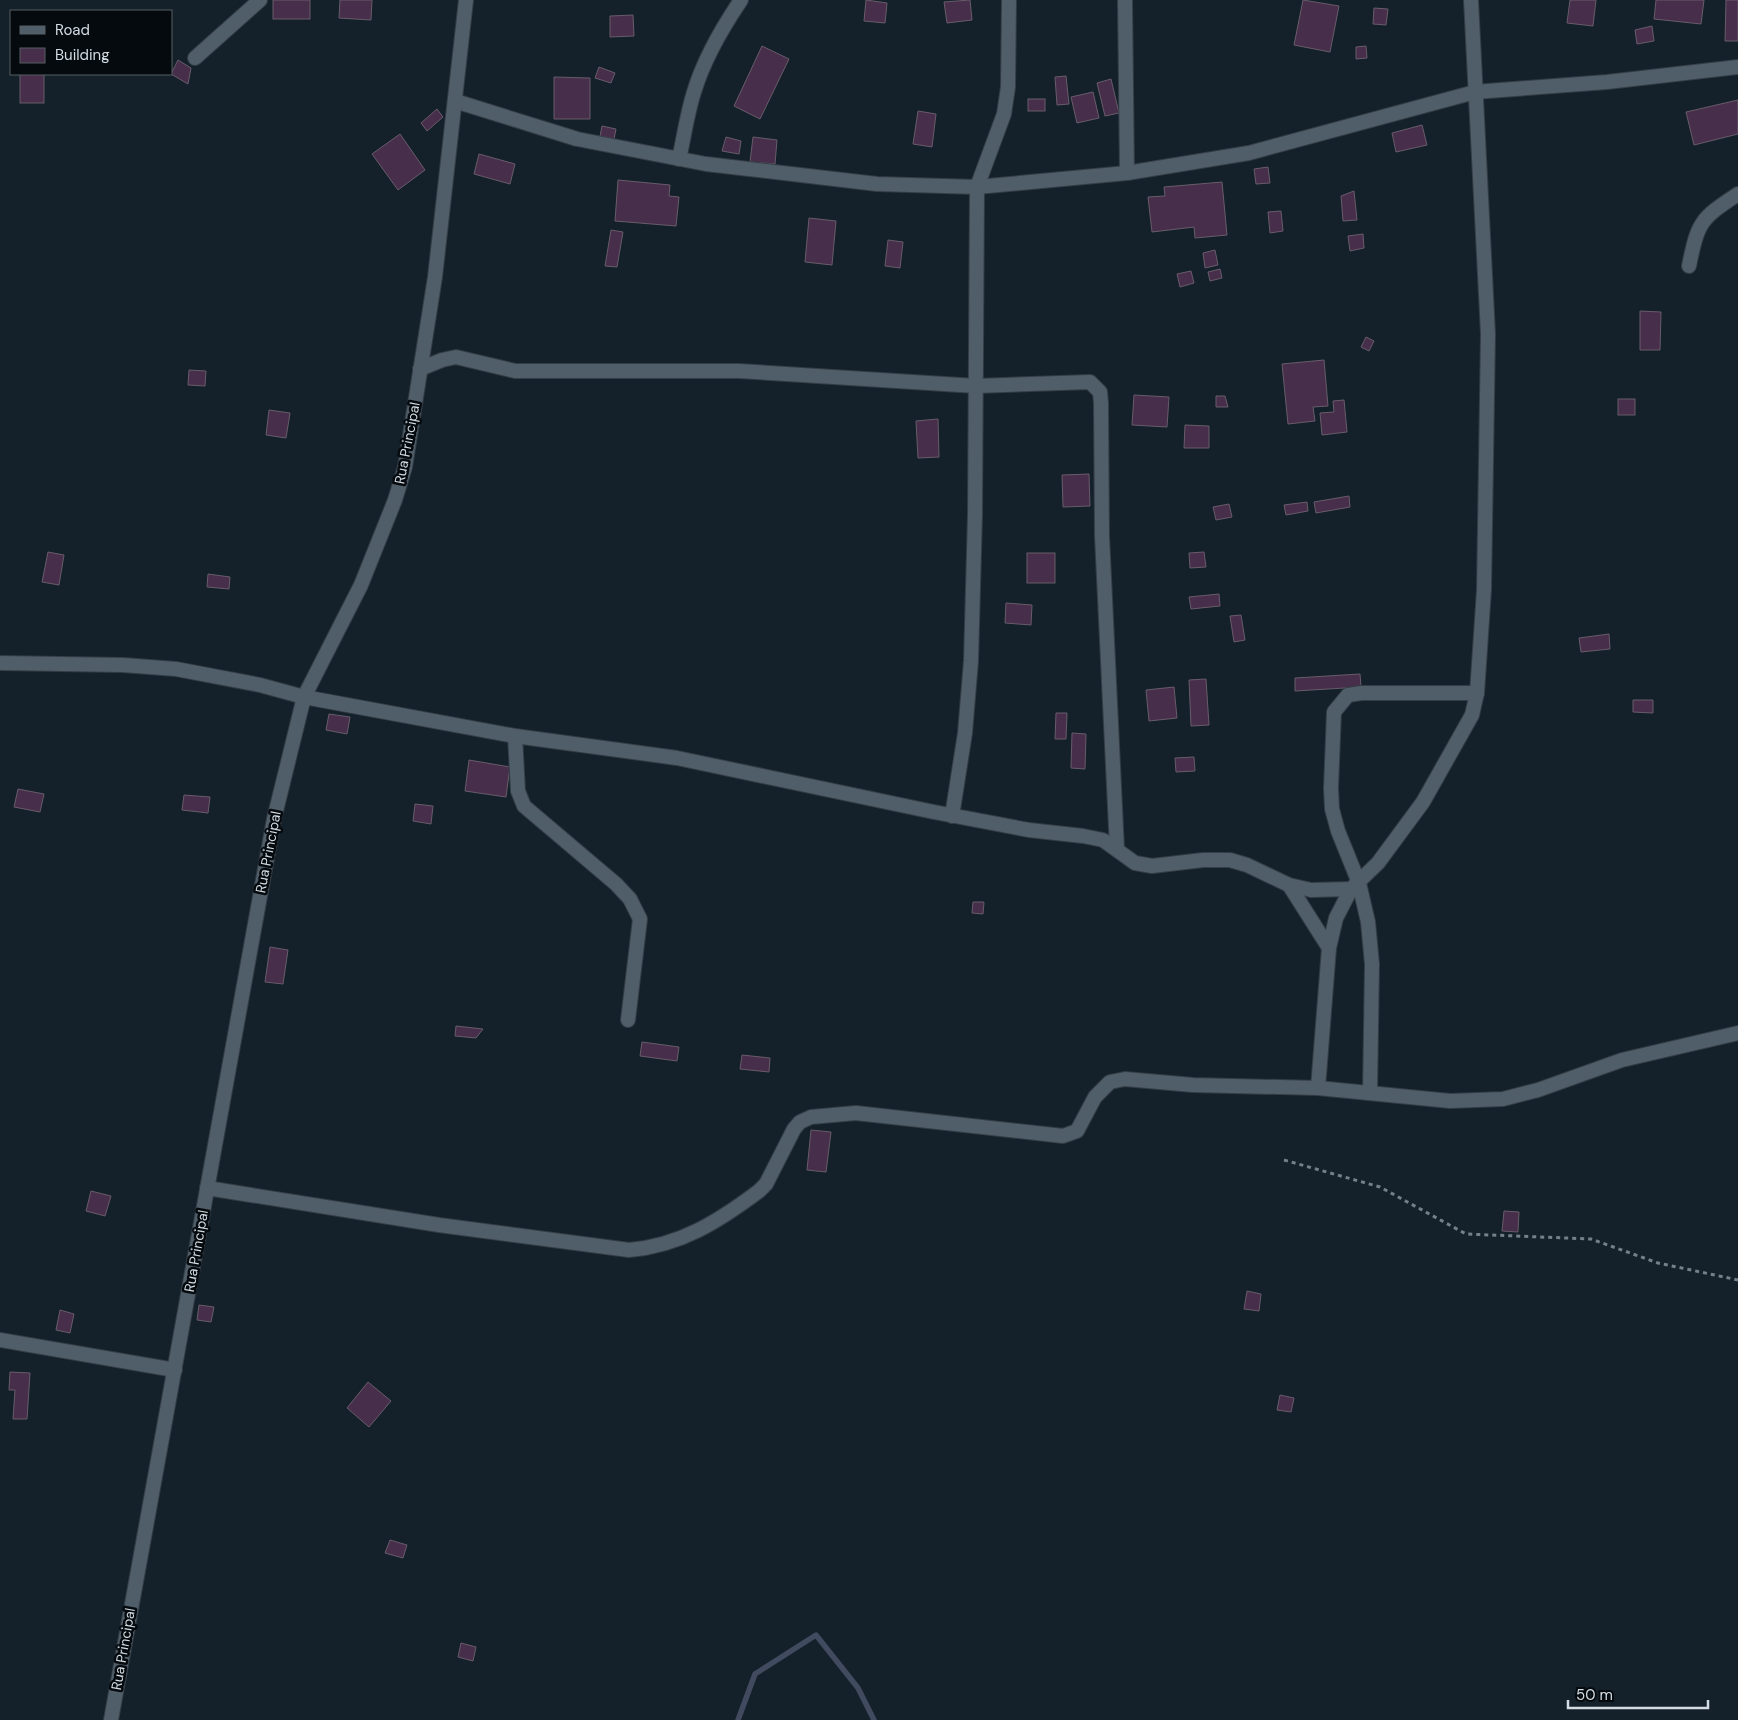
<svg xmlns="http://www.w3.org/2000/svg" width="1738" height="1720" font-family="'DM Sans',sans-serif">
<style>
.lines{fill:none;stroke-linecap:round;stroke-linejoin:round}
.stream{stroke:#414a5f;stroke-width:5.5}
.building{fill:#472f4b;stroke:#685c6a}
.minor-casing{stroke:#343d45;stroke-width:16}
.path{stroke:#758088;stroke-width:3;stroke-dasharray:4 4;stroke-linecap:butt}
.minor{stroke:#505e6a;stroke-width:14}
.labels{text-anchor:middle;stroke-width:5;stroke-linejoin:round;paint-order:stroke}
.street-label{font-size:14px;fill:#d3dce3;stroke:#050a0e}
</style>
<rect width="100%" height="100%" fill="#14212b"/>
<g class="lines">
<path class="stream" d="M738 1720 755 1674 816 1635 858 1688 874 1720"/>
</g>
<g class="building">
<rect x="273" y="0" width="37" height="19"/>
<path d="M340 0H372L371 20 339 18Z"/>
<path d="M866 0 887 3 885 23 864 21Z"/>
<path d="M970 0 972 20 947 23 944 2Z"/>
<path d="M1303 0 1339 6 1330 52 1294 45Z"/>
<path d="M1570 0H1596L1593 26 1567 23Z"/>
<path d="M1656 0H1704L1701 24 1654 19Z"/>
<path d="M1726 0H1738V41H1725Z"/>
<path d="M1374 8 1388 9 1386 25 1373 24Z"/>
<path d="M633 15 634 36 610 37V16Z"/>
<path d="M1652 26 1654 41 1637 44 1635 30Z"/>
<path d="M762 46 789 59 760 119 734 106Z"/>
<path d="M1366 46 1367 58 1356 59V47Z"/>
<path d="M178 60 191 68 188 84 171 74Z"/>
<path d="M599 67 615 73 611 83 595 78Z"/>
<rect x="20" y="74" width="24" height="29"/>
<path d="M1066 76 1069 104 1057 105 1055 77Z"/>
<path d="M554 77 590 78V119H554Z"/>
<path d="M1111 79 1119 113 1105 116 1097 83Z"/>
<path d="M1093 92 1099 118 1077 123 1071 97Z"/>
<rect x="1028" y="99" width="17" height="12"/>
<path d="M1738 100V134L1694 145 1686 112Z"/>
<path d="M437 109 443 117 427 131 421 123Z"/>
<path d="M918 111 936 114 932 147 913 144Z"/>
<path d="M1422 125 1427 145 1396 152 1392 133Z"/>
<path d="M602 126 616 129 614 139 600 136Z"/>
<path d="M400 134 425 170 398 190 372 154Z"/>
<path d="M726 137 741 141 739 154 722 151Z"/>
<path d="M753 137 777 140 775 164 750 162Z"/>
<path d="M479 154 515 164 510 184 474 174Z"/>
<path d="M1268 167 1270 183 1256 184 1254 169Z"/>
<path d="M618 180 670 185 669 196 679 197 676 226 615 221Z"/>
<path d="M1222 182 1227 235 1195 238 1194 227 1152 232 1148 197 1165 196 1164 187Z"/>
<path d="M1354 191 1357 220 1343 221 1341 196Z"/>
<path d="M1281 211 1283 231 1270 233 1268 212Z"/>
<path d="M809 218 836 221 832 265 805 262Z"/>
<path d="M611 230 623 232 617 267 605 266Z"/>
<path d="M1363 234 1364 248 1350 251 1348 236Z"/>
<path d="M888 240 903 242 900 268 885 266Z"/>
<path d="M1215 250 1218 265 1205 268 1203 253Z"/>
<path d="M1220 269 1222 278 1210 281 1208 272Z"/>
<path d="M1191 271 1194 283 1180 287 1177 274Z"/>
<path d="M1640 311 1661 312 1660 350H1640Z"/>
<path d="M1366 337 1374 341 1369 351 1361 347Z"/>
<path d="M1324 360 1328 406 1313 407 1315 421 1288 424 1282 364Z"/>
<path d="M189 370 206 371 205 386 188 385Z"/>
<path d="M1134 395 1169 397 1167 427 1132 425Z"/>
<path d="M1216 396H1225L1228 407H1216Z"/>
<rect x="1618" y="399" width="17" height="16"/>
<path d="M1344 400 1347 432 1322 435 1320 413 1334 412 1333 401Z"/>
<path d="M269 410 290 413 286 438 266 435Z"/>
<path d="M938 419 939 457 918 458 916 421Z"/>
<path d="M1185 425 1209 426V448H1184Z"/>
<path d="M1089 474 1090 506 1063 507 1062 475Z"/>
<path d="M1349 496 1350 507 1316 513 1314 502Z"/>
<path d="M1307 502 1308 511 1286 515 1284 505Z"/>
<path d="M1229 504 1232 517 1216 520 1213 507Z"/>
<path d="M48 552 64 555 59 585 42 582Z"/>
<path d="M1204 552 1206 567 1190 568 1189 553Z"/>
<rect x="1027" y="553" width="28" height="30"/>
<path d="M208 574 230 577 229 589 207 587Z"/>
<path d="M1219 594 1220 606 1191 609 1189 597Z"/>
<path d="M1006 603 1032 605 1031 625 1005 623Z"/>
<path d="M1241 615 1245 640 1234 642 1230 616Z"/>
<path d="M1609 634 1610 649 1581 652 1579 638Z"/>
<path d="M1360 674 1361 687 1295 691V678Z"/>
<path d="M1206 679 1209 725 1191 726 1189 680Z"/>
<path d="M1174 687 1177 718 1149 721 1146 690Z"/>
<path d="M1633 700H1653V713L1633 712Z"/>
<path d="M1056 713H1067L1066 739H1055Z"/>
<path d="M329 714 350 717 347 734 326 730Z"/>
<path d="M1072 733 1086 734 1085 769 1071 768Z"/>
<path d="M1194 757 1195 771 1176 772 1175 758Z"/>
<path d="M469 760 510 767 506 797 465 791Z"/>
<path d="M18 789 44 794 40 812 14 807Z"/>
<path d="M184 795 210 797 208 813 182 810Z"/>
<path d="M415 804 433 806 431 824 413 821Z"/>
<path d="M973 902H984L983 914 972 913Z"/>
<path d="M270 947 288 950 283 984 265 982Z"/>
<path d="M456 1026 483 1029 476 1038 455 1036Z"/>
<path d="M642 1042 679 1047 677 1061 640 1056Z"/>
<path d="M742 1055 770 1058 769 1072 740 1069Z"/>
<path d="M811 1130 831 1132 826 1172 807 1170Z"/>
<path d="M91 1191 111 1196 105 1216 86 1211Z"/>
<path d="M1504 1211 1519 1212 1518 1232 1502 1231Z"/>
<path d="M1247 1291 1261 1294 1259 1311 1244 1309Z"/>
<path d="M199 1305 214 1307 211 1322 197 1320Z"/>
<path d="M60 1310 74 1314 70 1333 56 1330Z"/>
<path d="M10 1372 30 1373 27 1419H13L15 1390H9Z"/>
<path d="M368 1382 391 1401 369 1427 347 1408Z"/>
<path d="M1280 1395 1294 1398 1291 1412 1277 1410Z"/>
<path d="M390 1540 407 1545 403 1558 385 1553Z"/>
<path d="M461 1643 476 1647 473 1661 458 1657Z"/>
</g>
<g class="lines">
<g class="minor-casing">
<g id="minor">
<path d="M1125 0 1127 173"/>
<path d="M195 58 260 0"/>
<path d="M455 101 577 139 706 164 877 184 977 187 1127 173 1249 153 1475 92 1607 82 1738 67"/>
<path d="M679 159C684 137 687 114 694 92 704 59 722 28 741 0"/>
<path d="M1689 266C1698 222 1700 219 1738 194"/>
<path d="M420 369 442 360 456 357 515 371H739L976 386 1090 382 1100 392 1101 403 1102 536 1117 849"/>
<path d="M0 663 123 665 176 669 260 685 304 697 515 736 677 758 934 812 1029 830 1083 836 1103 840 1135 863 1152 866 1203 860H1230L1247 865 1289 885 1311 890 1351 889"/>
<path d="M515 736 518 791 524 806 616 884 630 899 640 919 628 1020"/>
<path d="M952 816 965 733 971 661 975 515 977 187 1004 114 1008 87 1009 0"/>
<path d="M1289 885 1329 948"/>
<path d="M1318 1088 1329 948 1336 918 1351 889 1378 863 1423 802 1472 715 1477 693 1484 590 1488 334 1471 0"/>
<path d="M1370 1093 1372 964 1368 922 1359 883 1338 831 1332 809 1331 788 1334 712 1348 695 1361 693H1477"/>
<path d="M207 1188 439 1225 629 1250C680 1246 719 1221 759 1191L766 1184 794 1129 800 1122 811 1117 856 1113 1063 1136 1077 1131 1095 1097 1110 1082 1125 1079 1193 1085 1318 1088 1450 1101 1503 1099 1538 1090 1622 1060 1738 1033"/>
<path d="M0 1340 175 1370"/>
<path d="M111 1720 274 819 304 697 361 585 395 500 405 467 435 277 466 0"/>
</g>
</g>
<path class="path" d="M1284 1160 1380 1187 1466 1234 1591 1239 1658 1263 1738 1280"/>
<use href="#minor" class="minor"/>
</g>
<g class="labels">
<g class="street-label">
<text transform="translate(407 443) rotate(-79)" y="5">Rua Principal</text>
<text transform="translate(268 852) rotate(-79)" y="5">Rua Principal</text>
<text transform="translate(196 1251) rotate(-80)" y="5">Rua Principal</text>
<text transform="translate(123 1649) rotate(-80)" y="5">Rua Principal</text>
</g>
</g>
<rect x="10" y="10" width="162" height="65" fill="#050a0e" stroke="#575e63"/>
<rect x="20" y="26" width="25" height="8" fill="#505e6a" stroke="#575e63"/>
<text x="55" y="35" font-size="15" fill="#d3dce3">Road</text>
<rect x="20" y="48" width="25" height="15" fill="#472f4b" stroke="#575e63"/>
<text x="55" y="60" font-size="15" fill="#d3dce3">Building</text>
<path d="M1568 1700v8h140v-8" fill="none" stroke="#d3dce3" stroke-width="2.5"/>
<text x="1576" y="1700" font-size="15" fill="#d3dce3" stroke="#050a0e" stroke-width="4" paint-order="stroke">50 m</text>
</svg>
